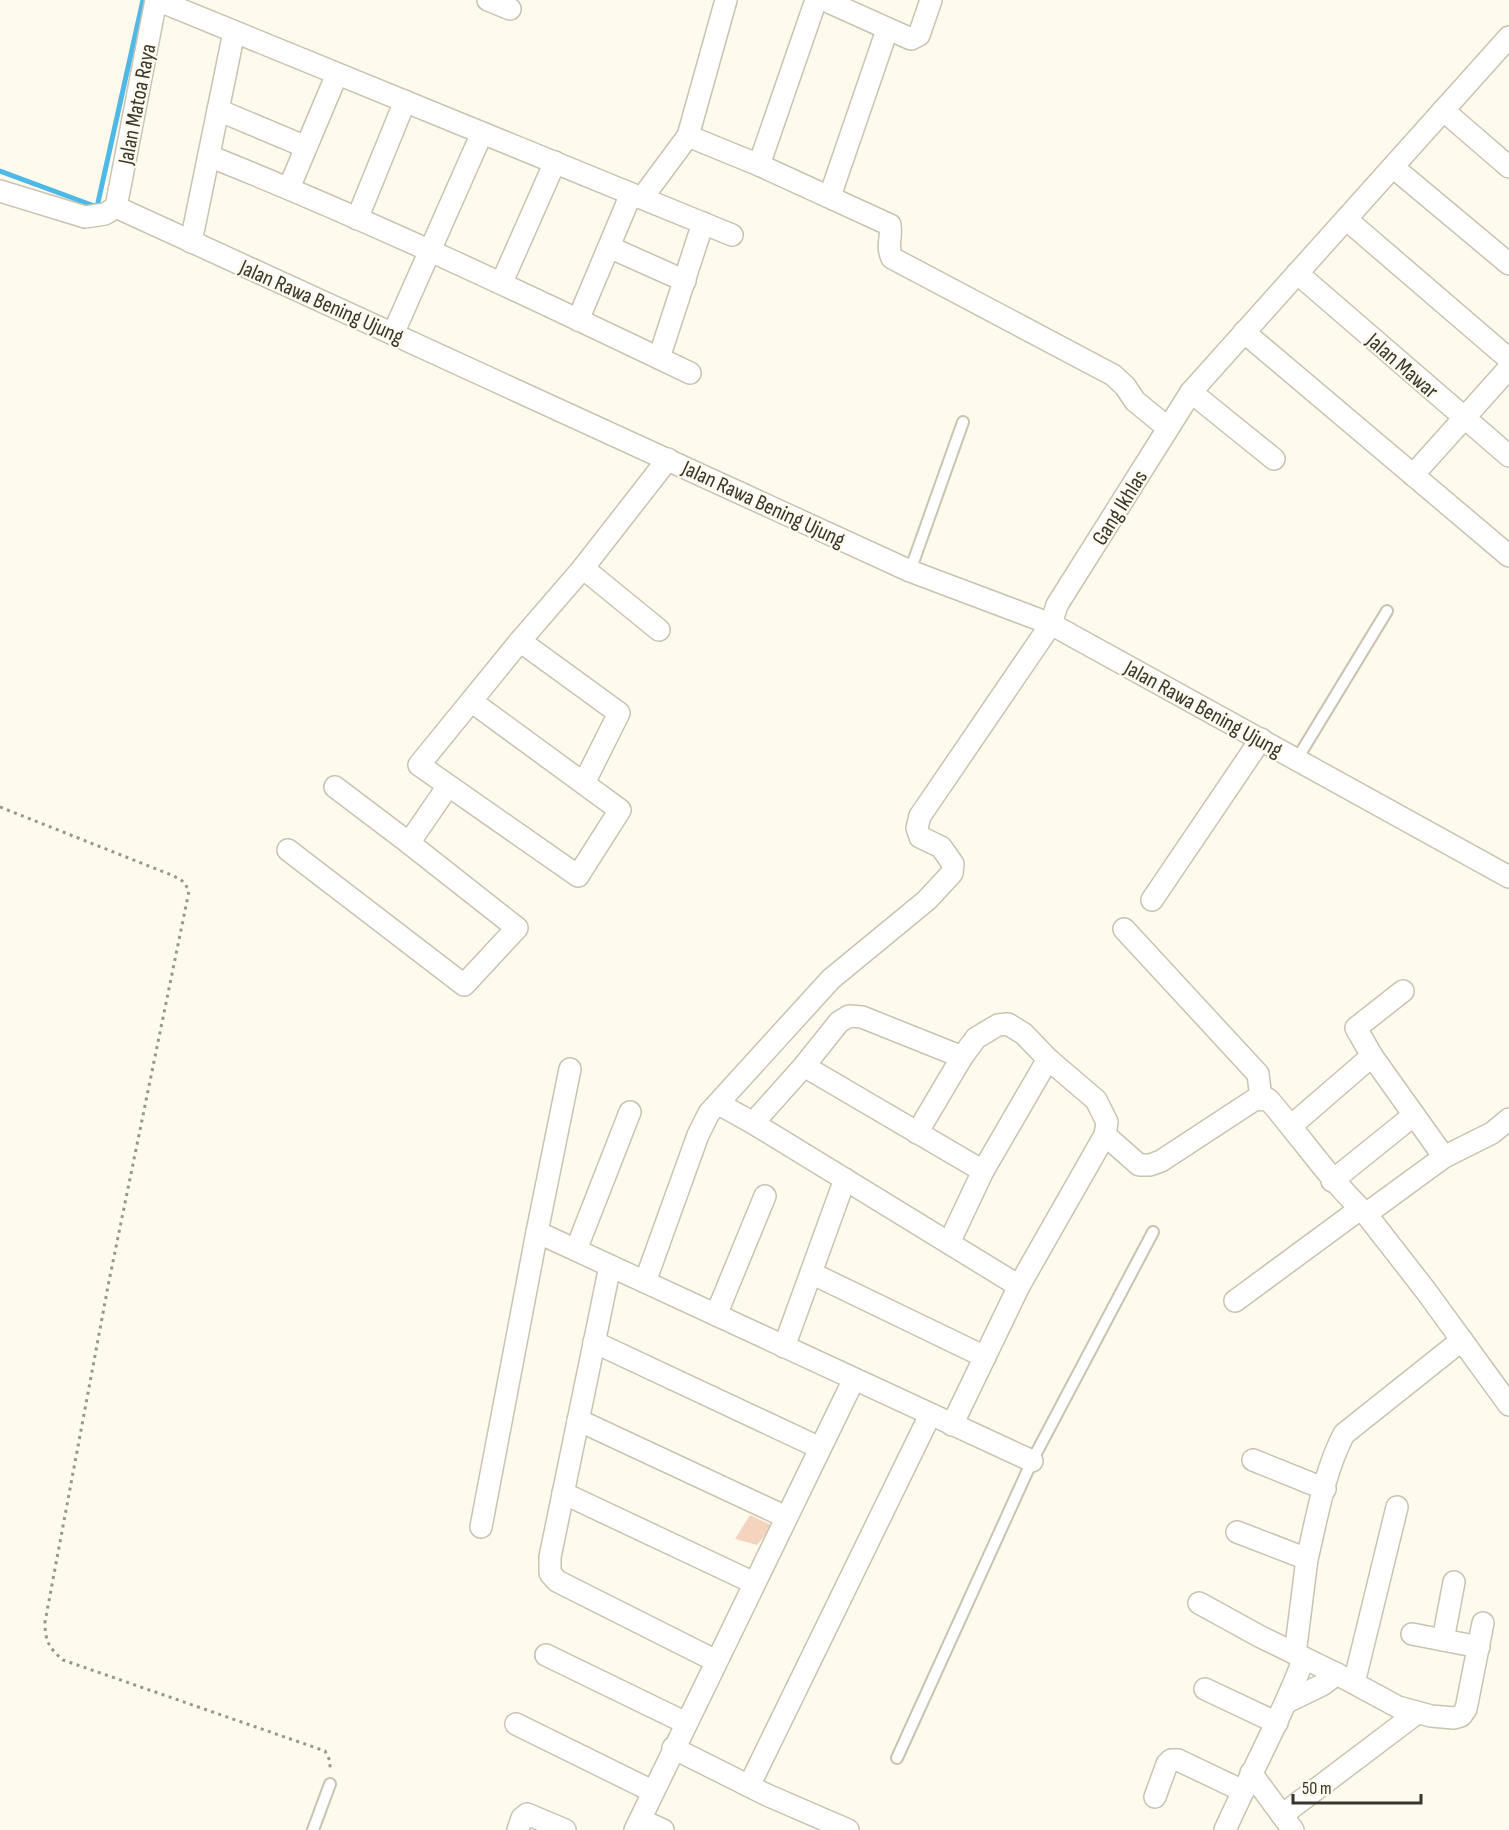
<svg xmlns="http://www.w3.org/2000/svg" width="1509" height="1830" font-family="'Sofia Sans Condensed',sans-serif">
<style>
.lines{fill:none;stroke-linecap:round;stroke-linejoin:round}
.stream{stroke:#4eb9e6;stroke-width:5}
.building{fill:#f5d4bf}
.service-casing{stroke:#c9c3b0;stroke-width:14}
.minor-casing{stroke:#c9c3b0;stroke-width:24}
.path{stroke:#99968d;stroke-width:3;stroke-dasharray:3 4.5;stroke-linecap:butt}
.service{stroke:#fff;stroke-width:10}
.minor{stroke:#fff;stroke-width:21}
.labels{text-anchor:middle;stroke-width:4.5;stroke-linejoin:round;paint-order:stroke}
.street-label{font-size:22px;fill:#37352d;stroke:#fefaee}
</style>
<rect width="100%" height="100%" fill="#fefaee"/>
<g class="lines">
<path class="stream" d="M0 171 97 207 143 0"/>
</g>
<path class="building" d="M750 1515 773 1526 757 1545 735 1539Z"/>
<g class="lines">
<g class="service-casing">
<g id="service">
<path d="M910 571 963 422"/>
<path d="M1297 759 1387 611"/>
<path d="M897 1758 1032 1461 1153 1232"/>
<path d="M313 1830 330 1784"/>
</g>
</g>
<g class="minor-casing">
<g id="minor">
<path d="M157 0 732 235"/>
<path d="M488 0 510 9"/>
<path d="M824 0 911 39 919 35 931 0"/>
<path d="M218 110 306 147"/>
<path d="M1443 110 1509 167"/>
<path d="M688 136 759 165 890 225C892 239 886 245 892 258L1113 375 1125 386 1135 401 1168 428"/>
<path d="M209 156C372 221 531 297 690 373"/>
<path d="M759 165 816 0"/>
<path d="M1393 167 1509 264"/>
<path d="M289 188 337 74"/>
<path d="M0 191 85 217 105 214 116 207 910 571 1051 624 1509 877"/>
<path d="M830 196 887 30"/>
<path d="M642 198 688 136 726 0"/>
<path d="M116 207 156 0"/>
<path d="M357 219 405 101"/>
<path d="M1346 219 1509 359"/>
<path d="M191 242 234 32"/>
<path d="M609 247 685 281"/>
<path d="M1297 273 1509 456"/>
<path d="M502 282 555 162"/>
<path d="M578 320 631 194"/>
<path d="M1244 332 1509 556"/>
<path d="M393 334 482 133"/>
<path d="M659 358 703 223"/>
<path d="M1191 392 1274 459"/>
<path d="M1413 475 1509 368"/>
<path d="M583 568 659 630"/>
<path d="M520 641 619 713 584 783"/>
<path d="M471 701 620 810 578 876 419 765 520 641 583 568 668 459"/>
<path d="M335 787 409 843 448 786"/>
<path d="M288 850 464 985 517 928 409 843"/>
<path d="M1152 900 1261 739"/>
<path d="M1124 929 1258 1074 1261 1099"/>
<path d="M1403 991 1356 1028 1372 1056 1444 1157"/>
<path d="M804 1066 983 1171"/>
<path d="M719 1104 753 1123 1019 1286"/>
<path d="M753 1123 804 1066 839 1022 849 1016 862 1017 962 1057"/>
<path d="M1291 1126 1372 1056"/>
<path d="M917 1133 962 1057 976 1038 998 1025 1008 1024 1024 1034 1048 1059 1096 1100 1107 1122 1105 1135"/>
<path d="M1332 1181 1414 1115"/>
<path d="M1366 1214 1426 1291 1509 1405"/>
<path d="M537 1232 1032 1461"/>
<path d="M949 1243 983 1171 1048 1059"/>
<path d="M576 1250 630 1112"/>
<path d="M610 1266 550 1557V1573L557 1581 716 1661"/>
<path d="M811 1273 985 1357"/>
<path d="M645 1282 698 1135 709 1113 831 979 927 900 952 873 953 864 941 847 920 837 917 828 920 816 1051 624 1057 605 1191 392 1509 37"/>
<path d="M1235 1301 1360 1209"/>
<path d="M716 1315 765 1196"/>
<path d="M594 1342 820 1448"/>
<path d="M784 1347 845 1179"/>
<path d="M578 1420 786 1517"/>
<path d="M952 1425 1019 1286 1105 1135 1139 1165H1150L1161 1161 1254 1100 1268 1099C1301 1137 1329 1179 1366 1214L1444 1157 1492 1133 1509 1119"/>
<path d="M1253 1460 1325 1489"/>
<path d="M563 1493 754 1583"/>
<path d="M481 1527 537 1232 570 1069"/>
<path d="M1237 1532 1307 1559C1317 1518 1324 1472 1344 1434L1462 1340"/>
<path d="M1199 1603 1259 1636 1337 1674 1398 1707 1431 1716 1454 1718 1461 1716 1466 1709 1483 1623"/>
<path d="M1412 1634 1479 1647"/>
<path d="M1443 1640 1454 1582"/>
<path d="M1295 1654 1307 1559"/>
<path d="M546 1655 686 1723"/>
<path d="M1354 1683 1397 1507"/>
<path d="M1205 1689 1277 1723"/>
<path d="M1287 1702 1322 1685 1337 1674"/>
<path d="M516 1724 652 1791"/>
<path d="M673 1748 767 1795 848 1830"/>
<path d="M1251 1773 1293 1830"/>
<path d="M749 1786 930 1415"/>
<path d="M1155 1797 1167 1764 1171 1760H1178L1243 1791"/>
<path d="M1282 1815 1417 1713"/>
<path d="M641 1820 663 1830"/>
<path d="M518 1830 522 1818 527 1814 565 1830"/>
<path d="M635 1830 854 1379"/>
<path d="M1225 1830C1251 1772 1282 1717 1304 1658"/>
</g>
</g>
<path class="path" d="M0 807 174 876 184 882 189 891 109 1281 45 1622C45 1641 49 1648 63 1660L325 1751 330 1761V1771"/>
<use href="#service" class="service"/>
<use href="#minor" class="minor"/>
</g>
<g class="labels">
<g class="street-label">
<text transform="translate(136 104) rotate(-79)" y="8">Jalan Matoa Raya</text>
<text transform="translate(322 301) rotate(24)" y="8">Jalan Rawa Bening Ujung</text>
<text transform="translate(1403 365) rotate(41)" y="8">Jalan Mawar</text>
<text transform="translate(764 503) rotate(25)" y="8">Jalan Rawa Bening Ujung</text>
<text transform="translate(1119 507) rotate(-58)" y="8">Gang Ikhlas</text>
<text transform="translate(1204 708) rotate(29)" y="8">Jalan Rawa Bening Ujung</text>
</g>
</g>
<path d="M1293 1794v9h128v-9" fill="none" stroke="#37352d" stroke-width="3"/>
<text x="1302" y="1794" font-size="18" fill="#37352d" stroke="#fefaee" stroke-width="4.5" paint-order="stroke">50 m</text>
</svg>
